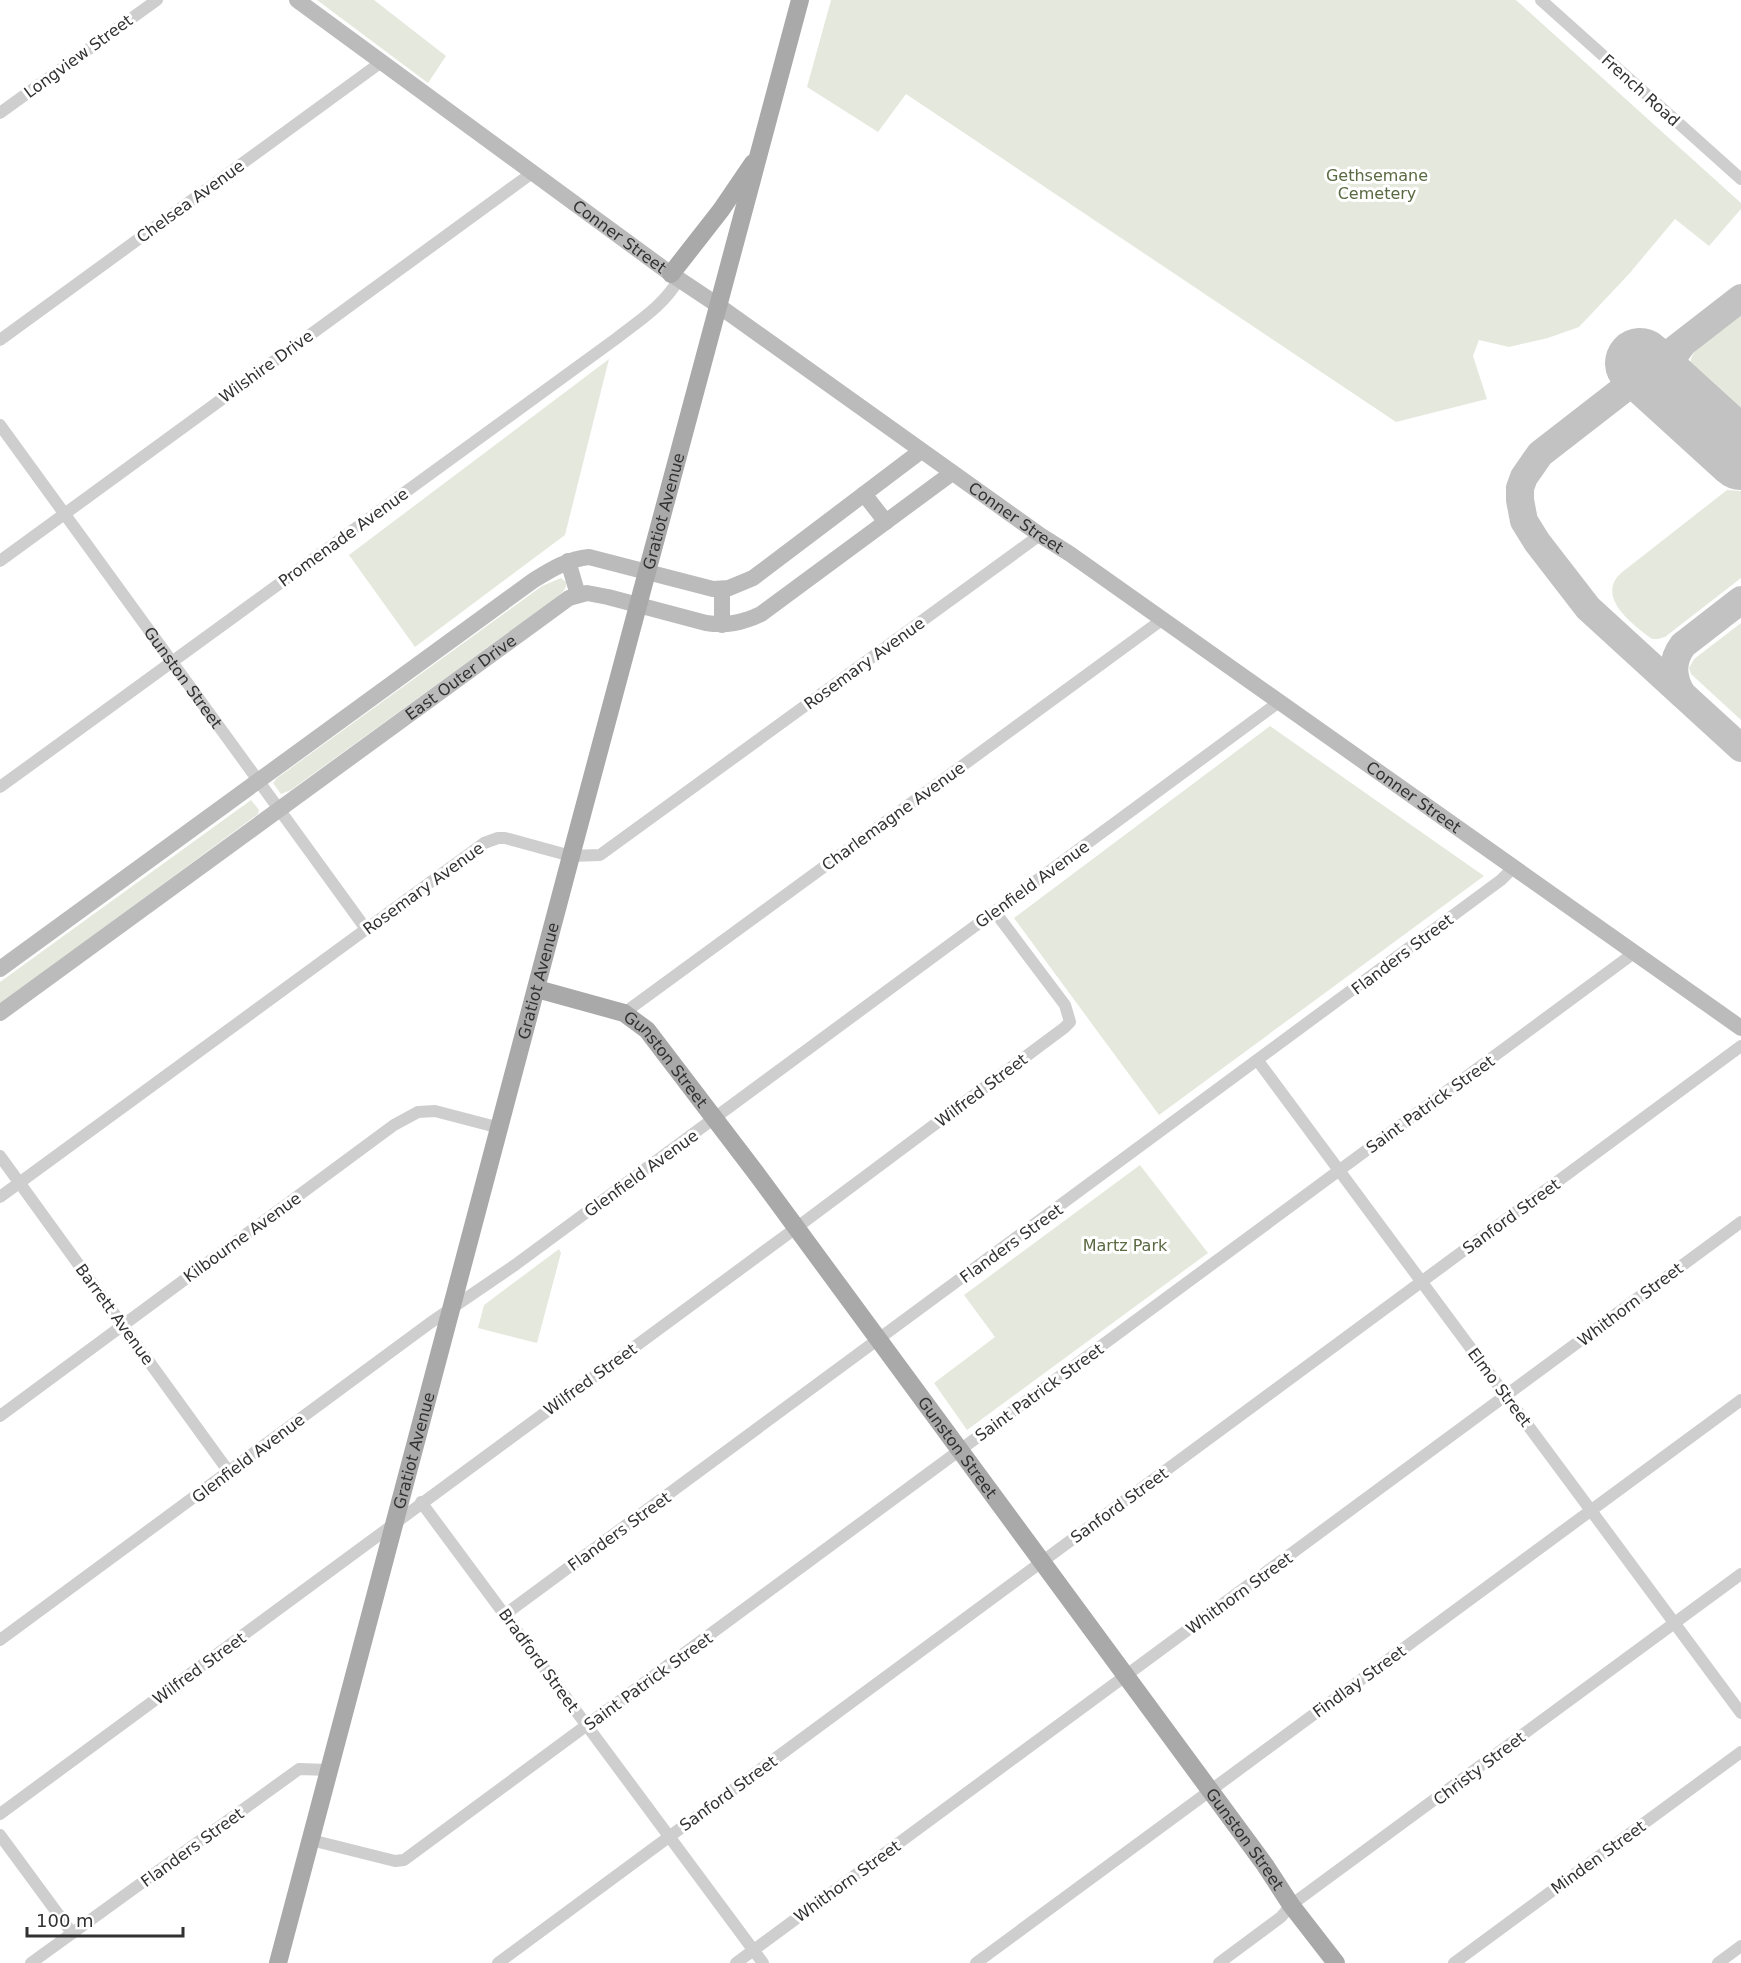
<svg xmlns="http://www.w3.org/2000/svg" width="1741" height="1963" font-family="'DejaVu Sans',sans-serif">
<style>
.green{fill:#e5e9dd}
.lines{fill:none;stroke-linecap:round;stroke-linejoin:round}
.taxiway{stroke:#c2c2c2;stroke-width:28}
.runway{stroke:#c2c2c2;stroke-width:70}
.street{stroke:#cecece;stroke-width:12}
.secondary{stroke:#bbb;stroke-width:16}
.primary{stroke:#a9a9a9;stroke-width:18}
.labels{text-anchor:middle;stroke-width:6;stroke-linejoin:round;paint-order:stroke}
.street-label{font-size:16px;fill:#313131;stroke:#fff}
.park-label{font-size:16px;fill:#596941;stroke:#fff}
</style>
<rect width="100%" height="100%" fill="#fff"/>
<g class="green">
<path d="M317 0H374L446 56 428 83Z"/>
<path d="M831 0H1516L1741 203V209L1709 246 1675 219 1629 274 1579 327 1548 338 1509 347 1479 340 1473 356 1487 399 1396 422 906 94 878 132 807 87Z"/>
<path d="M1741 314V420L1739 422 1696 382C1673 353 1721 329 1741 314Z"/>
<path d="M609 359 565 535 415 647 349 555Z"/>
<path d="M1727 490 1741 491V578L1665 637 1658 639H1652C1633 625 1595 597 1621 573Z"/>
<path d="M561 578 566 582C567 590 561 593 556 598L291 790 281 794 273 783 277 778 542 586Z"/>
<path d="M1741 623V720L1691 674 1689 668 1694 659Z"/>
<path d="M1270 726 1484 876 1159 1115 1014 918Z"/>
<path d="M251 800 259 810 258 814 0 1004V982Z"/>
<path d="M1140 1165 1208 1253 967 1430 934 1383 995 1337 964 1295Z"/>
<path d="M559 1249 561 1253 537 1343 478 1328 484 1305Z"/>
</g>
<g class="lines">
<g class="taxiway">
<path d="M1741 298 1540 454 1524 477 1520 488V500L1524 521 1537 542 1588 608 1741 748"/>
<path d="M1671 391C1664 374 1669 361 1681 346"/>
<path d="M1682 694C1672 677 1671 661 1683 645L1741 600"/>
</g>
<path class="runway" d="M1640 363 1741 455"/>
<g class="street">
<path d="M1541 0 1741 179"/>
<path d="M0 113 157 0"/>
<path d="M0 340 380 63"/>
<path id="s1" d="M0 425 366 929"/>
<path d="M0 561 532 173"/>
<path d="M0 787 617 338C640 320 664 305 679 279"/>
<path d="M624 1013 1163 619"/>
<path d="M1258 1061 1741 1713"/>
<path d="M0 1156 229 1472"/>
<path d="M0 1197 484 843 498 838H505L571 856 600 855 1040 535"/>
<path d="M0 1416 394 1125 418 1112 435 1111 500 1128"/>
<path d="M421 1502 763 1963"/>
<path d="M507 1615 511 1610 1501 880 1513 868"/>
<path d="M0 1640 430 1323 515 1265 1279 702"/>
<path d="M0 1814 796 1228 1064 1028 1070 1022 1065 1005 995 912"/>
<path d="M0 1835 72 1933"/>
<path d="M311 1840 395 1861 404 1860 1634 953"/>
<path d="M31 1963 299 1769 329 1770"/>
<path d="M498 1963 1741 1046"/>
<path d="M736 1963 1741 1222"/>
<path d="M976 1963 1741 1400"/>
<path d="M1219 1963 1281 1917 1291 1905 1741 1574"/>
<path d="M1454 1963 1741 1752"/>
<path d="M1718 1963 1741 1946"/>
</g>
<g class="secondary">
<path id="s2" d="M297 0 671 274 719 306 1040 535 1070 554 1741 1028"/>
<path d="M864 494 886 522"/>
<path d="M568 561 578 595"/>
<path d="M722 589V625"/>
<path d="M0 969 534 580C552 569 568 559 589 557L713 589 729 588 753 578 921 451"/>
<path id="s3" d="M0 1013 569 598 587 593 608 597 706 623C726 626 742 623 761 614L952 473"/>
</g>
<g class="primary">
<path d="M671 274 721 210 753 163"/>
<path id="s4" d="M537 989 624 1013 647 1030 756 1173 1265 1865 1291 1905 1336 1963"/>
<path id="s5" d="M278 1963 571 856 800 0"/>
</g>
</g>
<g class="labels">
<g class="street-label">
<text transform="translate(78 56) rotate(-36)" y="6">Longview Street</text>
<text transform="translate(1641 90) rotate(42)" y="6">French Road</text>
<text transform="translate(190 201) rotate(-36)" y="6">Chelsea Avenue</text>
<text dy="6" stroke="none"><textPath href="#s2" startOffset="400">Conner Street</textPath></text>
<text transform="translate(266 366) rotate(-36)" y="6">Wilshire Drive</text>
<text dy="6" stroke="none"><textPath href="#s5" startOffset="1502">Gratiot Avenue</textPath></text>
<text dy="6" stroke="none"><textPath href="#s2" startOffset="886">Conner Street</textPath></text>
<text transform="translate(343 537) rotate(-36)" y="6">Promenade Avenue</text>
<text transform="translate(864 663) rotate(-36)" y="6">Rosemary Avenue</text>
<text dy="6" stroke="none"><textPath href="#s3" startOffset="570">East Outer Drive</textPath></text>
<text dy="6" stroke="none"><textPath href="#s1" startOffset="312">Gunston Street</textPath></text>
<text dy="6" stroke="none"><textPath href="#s2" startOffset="1372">Conner Street</textPath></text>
<text transform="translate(893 816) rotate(-36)" y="6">Charlemagne Avenue</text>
<text transform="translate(1032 884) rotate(-36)" y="6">Glenfield Avenue</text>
<text transform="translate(423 888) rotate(-36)" y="6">Rosemary Avenue</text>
<text transform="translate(1402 954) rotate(-37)" y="6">Flanders Street</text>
<text dy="6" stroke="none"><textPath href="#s5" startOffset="1016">Gratiot Avenue</textPath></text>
<text dy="6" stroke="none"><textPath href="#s4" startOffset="153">Gunston Street</textPath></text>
<text transform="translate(981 1090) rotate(-37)" y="6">Wilfred Street</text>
<text transform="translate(1430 1104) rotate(-36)" y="6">Saint Patrick Street</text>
<text transform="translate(641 1173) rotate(-36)" y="6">Glenfield Avenue</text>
<text transform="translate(1511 1216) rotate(-36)" y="6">Sanford Street</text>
<text transform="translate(242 1237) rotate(-36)" y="6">Kilbourne Avenue</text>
<text transform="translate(1011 1243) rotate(-36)" y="6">Flanders Street</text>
<text transform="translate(1630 1304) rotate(-37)" y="6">Whithorn Street</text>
<text transform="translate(115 1314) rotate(54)" y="6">Barrett Avenue</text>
<text transform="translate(590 1379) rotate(-36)" y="6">Wilfred Street</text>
<text transform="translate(1500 1387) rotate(53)" y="6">Elmo Street</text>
<text transform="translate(1039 1392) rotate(-36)" y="6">Saint Patrick Street</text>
<text dy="6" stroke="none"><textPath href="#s4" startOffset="639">Gunston Street</textPath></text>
<text dy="6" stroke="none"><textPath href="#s5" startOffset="530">Gratiot Avenue</textPath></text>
<text transform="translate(248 1458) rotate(-37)" y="6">Glenfield Avenue</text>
<text transform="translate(1119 1505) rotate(-36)" y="6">Sanford Street</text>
<text transform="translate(619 1531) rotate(-36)" y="6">Flanders Street</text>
<text transform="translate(1239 1593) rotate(-36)" y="6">Whithorn Street</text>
<text transform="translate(539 1660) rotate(54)" y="6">Bradford Street</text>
<text transform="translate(199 1668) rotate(-36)" y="6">Wilfred Street</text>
<text transform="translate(648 1681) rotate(-36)" y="6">Saint Patrick Street</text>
<text transform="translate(1359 1681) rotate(-36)" y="6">Findlay Street</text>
<text transform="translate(1479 1768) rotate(-37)" y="6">Christy Street</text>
<text transform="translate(728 1793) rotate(-36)" y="6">Sanford Street</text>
<text dy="6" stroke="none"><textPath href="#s4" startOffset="1125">Gunston Street</textPath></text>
<text transform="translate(192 1847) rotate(-36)" y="6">Flanders Street</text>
<text transform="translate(1598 1857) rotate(-36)" y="6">Minden Street</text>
<text transform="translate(847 1881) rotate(-36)" y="6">Whithorn Street</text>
</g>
<g class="park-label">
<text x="1377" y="181">Gethsemane<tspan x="1377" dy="18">Cemetery</tspan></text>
<text x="1125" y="1251">Martz Park</text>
</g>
</g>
<path d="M27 1927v9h156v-9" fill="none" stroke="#313131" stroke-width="3"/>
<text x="36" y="1927" font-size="18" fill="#313131" stroke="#ffffff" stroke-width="4.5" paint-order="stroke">100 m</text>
</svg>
